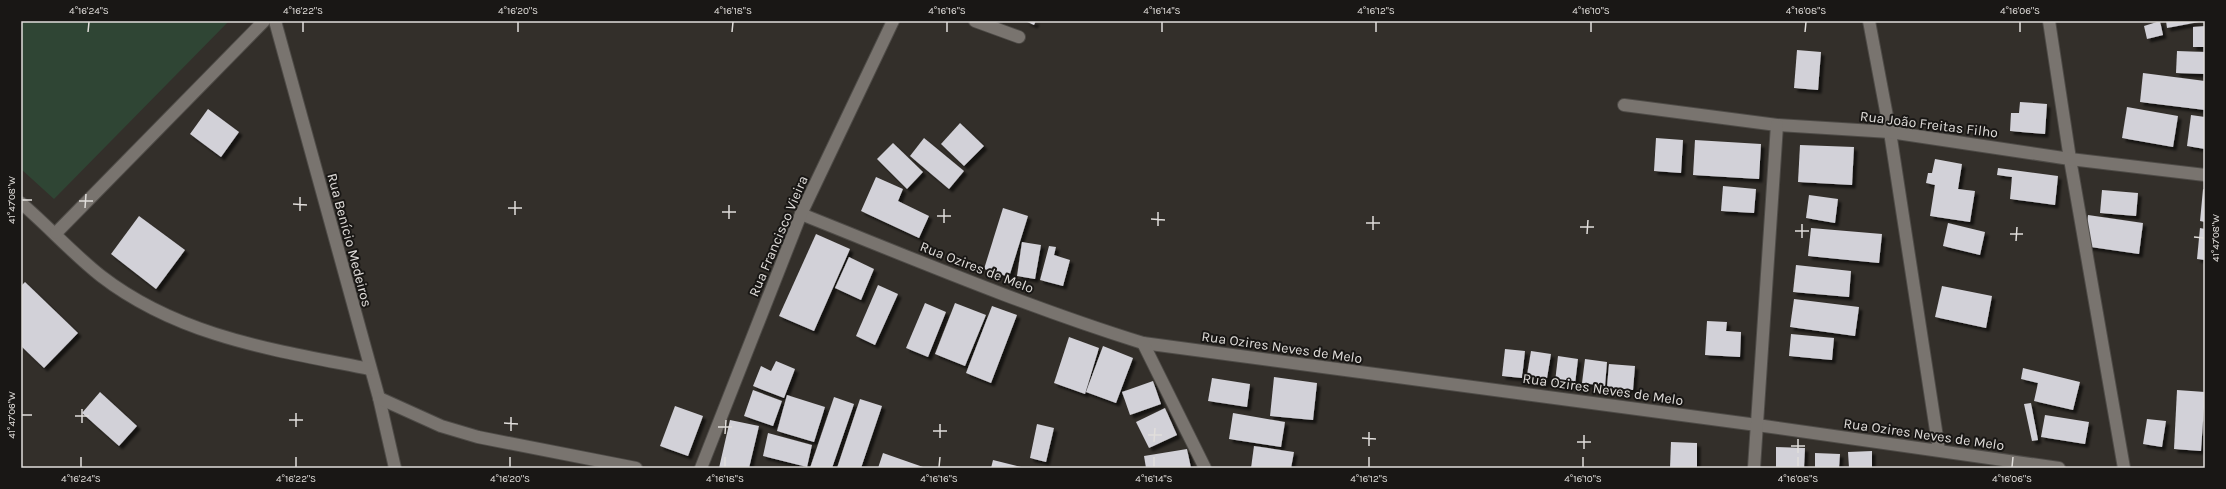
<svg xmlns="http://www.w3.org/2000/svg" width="2226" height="489" font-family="Karla,sans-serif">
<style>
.green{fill:#2f4534}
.building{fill:#d2d1d8;filter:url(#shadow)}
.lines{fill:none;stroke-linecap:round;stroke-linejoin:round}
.minor-casing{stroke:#4e4b47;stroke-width:14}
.minor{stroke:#79746f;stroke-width:12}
.ticks{fill:none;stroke:#e1dedb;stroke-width:1.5}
.labels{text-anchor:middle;stroke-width:4;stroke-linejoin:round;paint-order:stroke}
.street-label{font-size:14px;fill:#e1dedb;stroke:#191715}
.neatline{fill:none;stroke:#e1dedb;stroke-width:1.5}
.ticks-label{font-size:10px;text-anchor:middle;fill:#e1dedb}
</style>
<defs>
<filter id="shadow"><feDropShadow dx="3.5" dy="3.5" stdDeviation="1" flood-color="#0009"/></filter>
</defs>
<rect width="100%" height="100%" fill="#332f2a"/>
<path class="green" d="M21 21H229L54 199 21 169Z"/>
<g class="building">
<path d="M1025 21H1036L1034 25Z"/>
<path d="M2160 21 2163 35 2147 39 2144 26Z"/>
<path d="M2166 21H2199V22L2167 28Z"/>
<path d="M2205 26V47H2193V27Z"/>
<path d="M1797 50 1821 52 1818 90 1794 88Z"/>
<path d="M2177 51 2205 52V74L2176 73Z"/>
<path d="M2143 73 2205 81V110L2140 102Z"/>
<path d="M2020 102 2047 104 2045 134 2010 131 2011 113H2019Z"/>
<path d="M2127 107 2178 116 2173 147 2122 138Z"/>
<path d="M208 109 239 132 221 157 190 134Z"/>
<path d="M2191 115 2205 117V149L2187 146Z"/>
<path d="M960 123 984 146 964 166 941 144Z"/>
<path d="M924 138 964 171 949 189 910 156Z"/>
<path d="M1656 138 1683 140 1681 173 1654 171Z"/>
<path d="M1695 140 1761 144 1759 179 1693 175Z"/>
<path d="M893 143 923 172 907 189 877 159Z"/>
<path d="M1800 145 1854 147 1852 185 1798 182Z"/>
<path d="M1935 159 1962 164 1958 189 1975 191 1970 222 1930 216 1935 185 1926 183 1928 173H1932Z"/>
<path d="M1998 168 2058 176 2055 205 2010 199 2012 177 1997 175Z"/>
<path d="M876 177 903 189 898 201 929 216 919 238 861 211Z"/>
<path d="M1723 186 1756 189 1754 213 1721 211Z"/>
<path d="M2203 189 2205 190V222L2200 221Z"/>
<path d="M2102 190 2138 193 2136 216 2100 213Z"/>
<path d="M1809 195 1838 199 1835 223 1806 218Z"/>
<path d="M1003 208 1028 216 1009 277 984 269Z"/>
<path d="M2088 215 2143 223 2139 254 2084 246Z"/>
<path d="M139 216 185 250 156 289 111 254Z"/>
<path d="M1948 223 1985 232 1980 255 1943 246Z"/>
<path d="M1811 228 1882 234 1879 263 1808 256Z"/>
<path d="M2200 228 2205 229V260L2197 259Z"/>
<path d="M816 234 850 249 814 331 779 316Z"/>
<path d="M1022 242 1041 245 1035 279 1017 276Z"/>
<path d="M1049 246 1056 247 1054 255 1070 260 1063 286 1040 280Z"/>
<path d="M849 257 874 269 861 300 835 288Z"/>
<path d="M1796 265 1851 271 1849 297 1793 292Z"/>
<path d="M25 282 78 333 44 368 21 346V286Z"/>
<path d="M878 285 898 294 875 345 856 336Z"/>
<path d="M1942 286 1992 296 1986 328 1935 317Z"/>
<path d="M1794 299 1859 307 1855 336 1790 327Z"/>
<path d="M925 303 946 312 928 357 906 348Z"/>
<path d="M955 303 986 315 965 366 935 354Z"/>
<path d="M992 306 1017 315 991 383 966 373Z"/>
<path d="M1707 321 1727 322 1726 331 1741 332 1740 357 1705 355Z"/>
<path d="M1791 334 1834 338 1832 360 1789 356Z"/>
<path d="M1069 337 1099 348 1085 394 1054 383Z"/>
<path d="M1103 346 1133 358 1116 403 1086 392Z"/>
<path d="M1505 349 1525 351 1522 378 1502 376Z"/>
<path d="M1531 351 1551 354 1546 384 1526 381Z"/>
<path d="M1558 356 1578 359 1575 384 1555 382Z"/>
<path d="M1585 359 1607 362 1605 386 1582 383Z"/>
<path d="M776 361 795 369 784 398 753 386 761 366 771 371Z"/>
<path d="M1609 364 1635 366 1633 390 1607 387Z"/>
<path d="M2023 368 2080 382 2073 410 2034 401 2038 383 2021 379Z"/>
<path d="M1274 377 1317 383 1313 420 1270 416Z"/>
<path d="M1212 378 1250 384 1247 407 1208 401Z"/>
<path d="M1153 381 1161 404 1130 415 1122 392Z"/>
<path d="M753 390 782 401 773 426 744 416Z"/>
<path d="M2177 390 2205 392 2201 451 2174 449Z"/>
<path d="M100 392 137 426 119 446 82 413Z"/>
<path d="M787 395 825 407 814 442 777 431Z"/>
<path d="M834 397 854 404 832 468H810Z"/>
<path d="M860 399 882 406 861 468H837Z"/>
<path d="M2031 403 2038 440 2032 441 2024 404Z"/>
<path d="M675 406 703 416 688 456 660 446Z"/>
<path d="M1165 408 1177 435 1149 448 1136 422Z"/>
<path d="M1233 413 1285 422 1281 447 1229 439Z"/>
<path d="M2045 415 2089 422 2085 444 2041 437Z"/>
<path d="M2147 419 2166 421 2162 447 2143 444Z"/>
<path d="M730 420 759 426 749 468H719Z"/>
<path d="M1037 424 1054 428 1046 462 1030 458Z"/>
<path d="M768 433 812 445 807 467 763 456Z"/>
<path d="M1671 442 1697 443V468H1670Z"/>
<path d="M1254 446 1294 452 1291 468H1251Z"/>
<path d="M1776 447 1805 448 1804 468H1776Z"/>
<path d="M1187 449 1191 468H1146L1144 456Z"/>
<path d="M1872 451V468H1849L1848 452Z"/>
<path d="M883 453 923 467 922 468H878Z"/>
<path d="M1815 453 1840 454 1839 468H1815Z"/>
<path d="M993 460 1021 467V468H991Z"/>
</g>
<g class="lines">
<g class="minor-casing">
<g id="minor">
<path d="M275 21 379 398 395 468"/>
<path d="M975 21 1019 37"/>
<path d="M1869 21 1890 132 1939 450"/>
<path d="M2049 21 2070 159 2124 468"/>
<path d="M1624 105 1777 125 1890 132 2070 159 2205 175"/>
<path d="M21 203C48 226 73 254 101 276 180 337 275 350 370 369"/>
<path d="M801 214C914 259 1027 307 1143 343L1757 425 2059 468"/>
<path d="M56 233 264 21"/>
<path d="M1143 343 1205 468"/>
<path d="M379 398 441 426 478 437 636 468"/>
<path d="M701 468 801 214 893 21"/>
<path d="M1754 468 1777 125"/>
</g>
</g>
<use href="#minor" class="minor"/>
</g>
<path class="ticks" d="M88 32 89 22M303 32V22M518 32V22M732 32 733 22M947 32V22M1162 32V22M1376 32V22M1591 32V22M1805 32 1806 22M2020 32V22M22 200H32M79 201H93M293 204 307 205M85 208 86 194M508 208H522M300 211V197M722 212H736M515 215V201M937 216H951M729 219V205M1151 219 1165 220M944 223V209M1366 223H1380M1158 226V212M1580 227H1594M1373 230V216M1795 231H1809M1587 234 1588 220M2010 234H2023M2194 237 2204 238M1802 238V224M2016 241 2017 227M22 415H32M75 416H89M289 420H303M82 423V409M504 423 518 424M296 427V413M718 427H732M511 431V417M933 431H947M725 434 726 420M1148 435H1162M940 438V424M1362 438 1376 439M1154 442 1155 428M1577 442H1591M1369 446V432M1791 446H1805M1584 449V435M1798 453V439M81 467V457M296 467V457M510 467V457M725 467V457M939 467 940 457M1154 467V457M1369 467V457M1583 467V457M1798 467V457M2012 467 2013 457"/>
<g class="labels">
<g class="street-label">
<text transform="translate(1929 124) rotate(7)" y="5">Rua João Freitas Filho</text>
<text transform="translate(778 236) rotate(-67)" y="5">Rua Francisco Vieira</text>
<text transform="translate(350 240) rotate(75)" y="5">Rua Benício Medeiros</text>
<text transform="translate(977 267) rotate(21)" y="5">Rua Ozires de Melo</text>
<text transform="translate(1282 347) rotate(8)" y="5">Rua Ozires Neves de Melo</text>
<text transform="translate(1603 389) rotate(8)" y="5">Rua Ozires Neves de Melo</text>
<text transform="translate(1924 434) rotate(8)" y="5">Rua Ozires Neves de Melo</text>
</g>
</g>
<rect width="2226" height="489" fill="none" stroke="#191715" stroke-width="44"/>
<rect x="22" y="22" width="2182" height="445" class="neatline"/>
<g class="ticks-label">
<text x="89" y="14">4°16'24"S</text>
<text x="303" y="14">4°16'22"S</text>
<text x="518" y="14">4°16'20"S</text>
<text x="733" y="14">4°16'18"S</text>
<text x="947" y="14">4°16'16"S</text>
<text x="1162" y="14">4°16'14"S</text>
<text x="1376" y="14">4°16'12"S</text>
<text x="1591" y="14">4°16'10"S</text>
<text x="1806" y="14">4°16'08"S</text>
<text x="2020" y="14">4°16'06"S</text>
<text transform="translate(11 200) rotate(-90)" y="4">41°47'08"W</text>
<text transform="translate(2215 238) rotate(-90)" y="4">41°47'08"W</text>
<text transform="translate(11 415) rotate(-90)" y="4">41°47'06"W</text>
<text x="81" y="482">4°16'24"S</text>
<text x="296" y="482">4°16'22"S</text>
<text x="510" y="482">4°16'20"S</text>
<text x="725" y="482">4°16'18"S</text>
<text x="939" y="482">4°16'16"S</text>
<text x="1154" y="482">4°16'14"S</text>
<text x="1369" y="482">4°16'12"S</text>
<text x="1583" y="482">4°16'10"S</text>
<text x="1798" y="482">4°16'08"S</text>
<text x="2012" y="482">4°16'06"S</text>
</g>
</svg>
